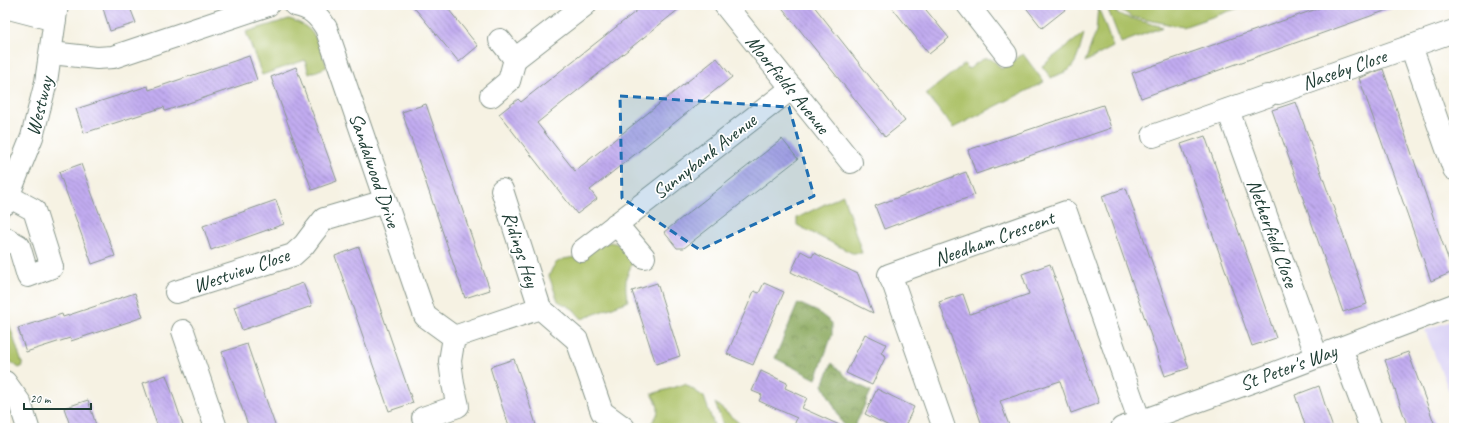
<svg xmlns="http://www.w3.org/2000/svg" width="1459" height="433" font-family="Caveat,sans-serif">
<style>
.built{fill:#ddd5f6}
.grass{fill:#acc166;stroke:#667f4d}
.forest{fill:url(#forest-crowns);stroke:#547248}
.building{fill:url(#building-back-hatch)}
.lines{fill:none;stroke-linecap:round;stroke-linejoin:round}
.minor-casing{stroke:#8a988c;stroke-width:24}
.minor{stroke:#fff;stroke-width:22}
.marked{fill:#1f6fb2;fill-opacity:0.2;stroke:#1f6fb2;stroke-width:3;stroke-dasharray:8 5;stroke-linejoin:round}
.labels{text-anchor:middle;stroke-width:3.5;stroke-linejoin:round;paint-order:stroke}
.street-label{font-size:20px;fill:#1f3d34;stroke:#fff}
</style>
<defs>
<pattern id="forest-crowns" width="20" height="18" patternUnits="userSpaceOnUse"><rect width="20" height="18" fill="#89a75b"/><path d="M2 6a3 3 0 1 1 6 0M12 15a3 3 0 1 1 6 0" fill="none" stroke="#6f894c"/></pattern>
<pattern id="building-back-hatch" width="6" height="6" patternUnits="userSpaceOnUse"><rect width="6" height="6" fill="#c1abf0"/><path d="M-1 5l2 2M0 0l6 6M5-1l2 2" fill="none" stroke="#9c8cc3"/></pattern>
</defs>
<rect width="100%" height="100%" fill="#fff"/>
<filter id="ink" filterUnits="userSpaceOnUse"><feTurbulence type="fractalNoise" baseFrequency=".025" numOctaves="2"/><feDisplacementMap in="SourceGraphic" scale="8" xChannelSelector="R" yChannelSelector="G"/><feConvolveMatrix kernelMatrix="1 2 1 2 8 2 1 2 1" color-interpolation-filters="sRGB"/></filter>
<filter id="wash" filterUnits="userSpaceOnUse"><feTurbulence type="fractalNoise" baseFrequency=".012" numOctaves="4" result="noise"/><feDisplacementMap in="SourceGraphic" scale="16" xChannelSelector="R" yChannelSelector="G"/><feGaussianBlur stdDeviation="0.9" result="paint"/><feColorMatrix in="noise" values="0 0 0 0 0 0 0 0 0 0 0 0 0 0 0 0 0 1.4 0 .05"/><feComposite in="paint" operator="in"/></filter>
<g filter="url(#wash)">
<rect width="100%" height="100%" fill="#f6f2e3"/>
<path class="built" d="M1454 320V404L1425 330Z"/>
<g class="grass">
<path d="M1113 5H1247L1183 27 1132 17Z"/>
<path d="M1098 6 1113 47 1085 62 1096 31Z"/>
<path d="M1107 7 1123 16 1163 27 1121 43Z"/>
<path d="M289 19C316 27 319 42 327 67L309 74 305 60 262 75 246 32Z"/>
<path d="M1084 33C1081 45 1078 62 1069 70 1064 73 1056 75 1051 78L1042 66Z"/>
<path d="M1023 54 1044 82 953 128 926 94 964 64 969 69C983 58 989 52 1001 69Z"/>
<path d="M843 195 862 253H852L797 225V218Z"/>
<path d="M609 242C622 243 626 251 634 261 625 275 624 286 628 301L582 319 573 309 558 301 549 276 552 269 556 263 563 259 576 257Z"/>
<path d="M5 312 23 366 19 368 5 357Z"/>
<path d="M685 384 704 397 715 428H646C659 416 662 410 652 394Z"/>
<path d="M715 403 745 428H724Z"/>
</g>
<g class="forest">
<path d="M798 303 818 312 832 323V335L816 379 775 358Z"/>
<path d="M832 363 851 381 871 391 854 428H845L823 385Z"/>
</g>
<g id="blocks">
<g class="building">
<path d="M102 5H129L136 23 110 31Z"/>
<path d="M412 5H445L478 46 459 62Z"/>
<path d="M644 5H684L537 123 575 171 717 58 732 77 590 190 597 199 577 214 499 114 518 99 521 102Z"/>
<path d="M780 5H813L905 121 885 137Z"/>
<path d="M890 5H922L949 38 929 54Z"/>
<path d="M1024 5H1071L1042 28Z"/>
<path d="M1328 5H1393V8L1141 98 1132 73Z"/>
<path d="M249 56 257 80 165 111 164 107 84 133 76 109 148 86 149 90Z"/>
<path d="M296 67 337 181 312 190 271 77Z"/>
<path d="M1383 69 1436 225 1453 272 1431 281 1359 78Z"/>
<path d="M1296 102 1356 271 1367 304 1343 312 1272 110Z"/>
<path d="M426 104 490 290 465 298 402 112Z"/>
<path d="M1103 105 1111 128 976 174 968 150Z"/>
<path d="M1205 136 1276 338 1252 346 1181 144Z"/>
<path d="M782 139 798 159 684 248H677L664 232Z"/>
<path d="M81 164 115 256 92 264 59 172Z"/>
<path d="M966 172 975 195 884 229 875 206Z"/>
<path d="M1126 188 1189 368 1165 376 1102 196Z"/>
<path d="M276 200 284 224 211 250 203 226Z"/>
<path d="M359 247 413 403 389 411 335 256Z"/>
<path d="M801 251 812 257 814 253 858 274 873 313 791 272Z"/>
<path d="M1050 264 1099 403 1071 413 1060 381 1000 401 1010 428H983L939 302 963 294 970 314 1029 294 1022 274Z"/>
<path d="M303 283 312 306 242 330 234 307Z"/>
<path d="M657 283 680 356 656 364 632 291Z"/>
<path d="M764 283 784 292 753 365 727 354 754 291 759 293Z"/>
<path d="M135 293 143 317 71 341 70 338 26 352 18 328 62 314 63 317Z"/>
<path d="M865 334 886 344 881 353 886 356 872 385 846 373Z"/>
<path d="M247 344 268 405 276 428H249L222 352Z"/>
<path d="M1408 352 1419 382 1436 428H1408L1385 360Z"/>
<path d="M514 359 527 396 537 428H510L503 409 490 367Z"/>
<path d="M761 371 787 383 785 388 807 398 802 408 846 428H793L797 418 759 401 762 395 752 391Z"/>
<path d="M166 375 175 401 184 428H158L143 383Z"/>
<path d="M1319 386 1328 414 1333 428H1306L1295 395Z"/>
<path d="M877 389 914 407 904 428H893L865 414Z"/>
<path d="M88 400 97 428H71L64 408Z"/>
</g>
</g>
</g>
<g filter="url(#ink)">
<use href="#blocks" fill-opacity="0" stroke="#8a988c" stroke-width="1"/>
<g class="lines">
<g class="minor-casing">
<g id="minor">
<path d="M295 5C311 8 318 15 326 28L425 316 454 337"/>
<path d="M725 5 851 162"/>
<path d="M968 5 1006 54"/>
<path d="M5 7 55 20"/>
<path d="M500 40 515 59"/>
<path d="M1411 46 1454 169"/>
<path d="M51 53 97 58 113 57 268 5"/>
<path d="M1278 93 1454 31"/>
<path d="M491 96 509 81 515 59 585 5"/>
<path d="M1228 110 1317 357"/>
<path d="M1153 136 1267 96"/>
<path d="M502 190 540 308"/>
<path d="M5 204 32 137 46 82 57 5"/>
<path d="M616 224 644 257"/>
<path d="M5 238 19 246 28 276 52 267 34 210 8 196"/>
<path d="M582 251 792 88"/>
<path d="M176 292 293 255 304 245 313 233 324 219 385 201"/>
<path d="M183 331 216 428"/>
<path d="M454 337 540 308 577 340 602 412 624 428"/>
<path d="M1341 348 1371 428"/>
<path d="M5 382 20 403 28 428"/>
<path d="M423 418 458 406 453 384 450 361 454 337"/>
<path d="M944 428 894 285 889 275 1066 212 1140 422"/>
<path d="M1122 428 1254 381 1454 305"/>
</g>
</g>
<use href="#minor" class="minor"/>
</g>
</g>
<path class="marked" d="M620 96 789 107 814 196 700 250 622 198Z"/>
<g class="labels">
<g class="street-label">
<text transform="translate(1344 69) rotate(-19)" y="7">Naseby Close</text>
<text transform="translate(788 84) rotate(51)" y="7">Moorfields Avenue</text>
<text transform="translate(39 106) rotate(-76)" y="7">Westway</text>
<text transform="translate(704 156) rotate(-38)" y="7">Sunnybank Avenue</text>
<text transform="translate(375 170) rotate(71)" y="7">Sandalwood Drive</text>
<text transform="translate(1273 233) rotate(70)" y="7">Netherfield Close</text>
<text transform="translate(994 238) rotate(-20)" y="7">Needham Crescent</text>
<text transform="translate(521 249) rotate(72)" y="7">Ridings Hey</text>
<text transform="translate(241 270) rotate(-19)" y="7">Westview Close</text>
<text transform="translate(1288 367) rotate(-20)" y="7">St Peter's Way</text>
</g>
</g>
<rect width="1459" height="433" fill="none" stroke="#fff" stroke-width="20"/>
<path d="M24 403v6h67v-6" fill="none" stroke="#1f3d34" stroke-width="2"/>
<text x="30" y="403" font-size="12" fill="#1f3d34" stroke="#ffffff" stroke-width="3" paint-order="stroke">20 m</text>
</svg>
